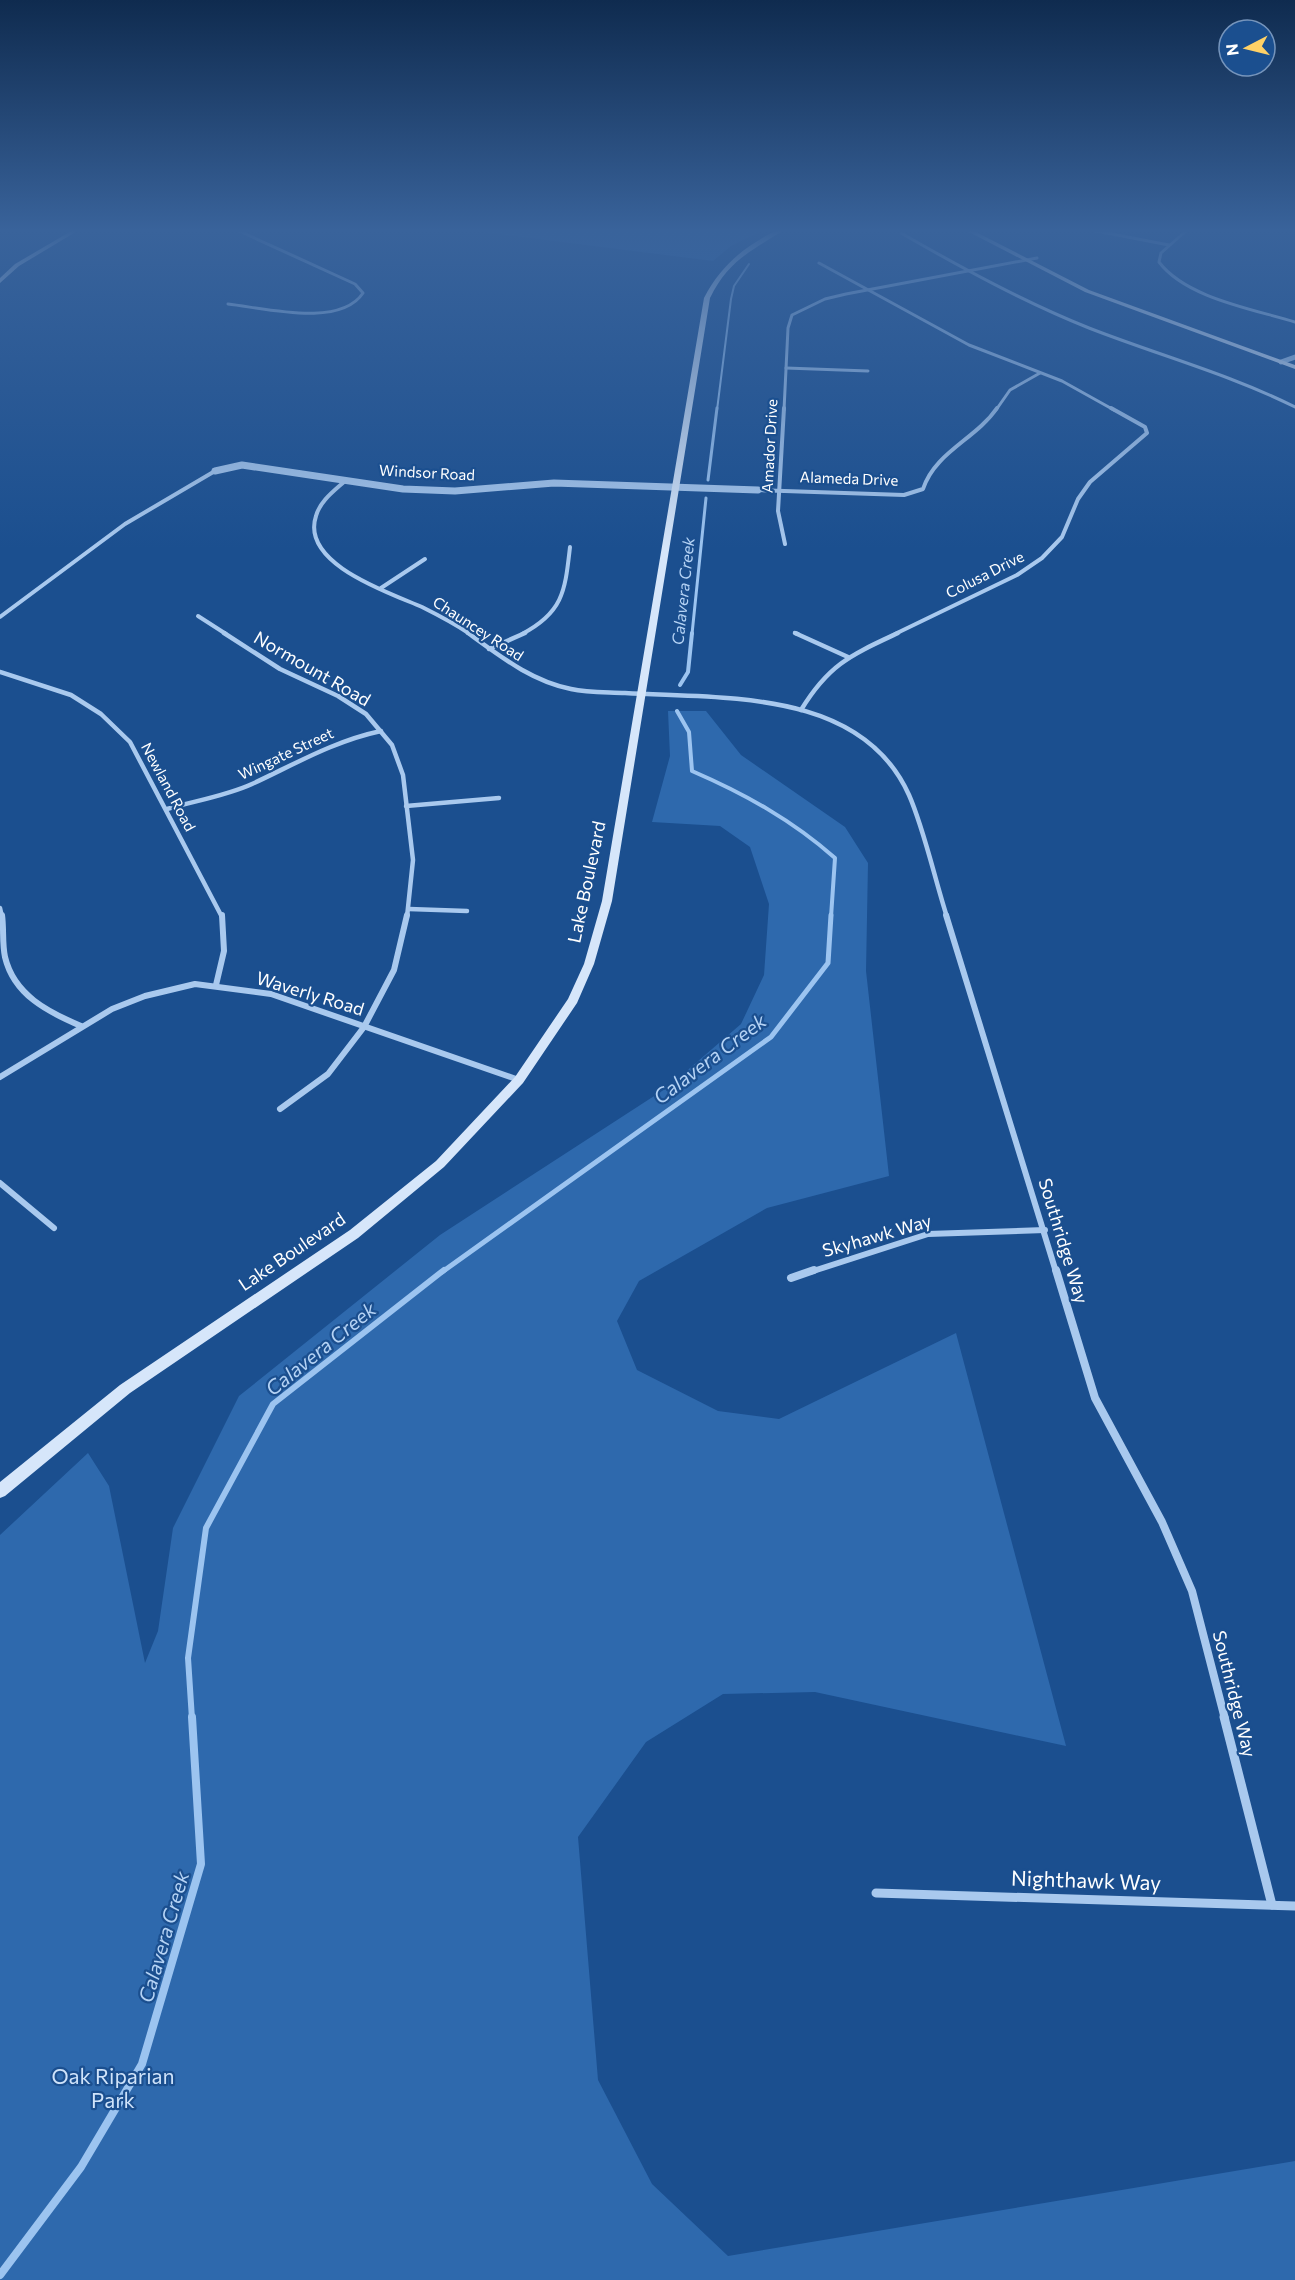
<svg xmlns="http://www.w3.org/2000/svg" width="1295" height="2280" font-family="Commissioner,sans-serif">
<style>
.green{fill:#2e69ad}
.lines{fill:none;stroke-linecap:round;stroke-linejoin:round}
.stream-far5{stroke:#9cc4f0;stroke-width:2}
.stream-far4{stroke:#9cc4f0;stroke-width:3}
.stream-far3{stroke:#9cc4f0;stroke-width:4}
.stream-far2{stroke:#9cc4f0;stroke-width:5}
.stream-far1{stroke:#9cc4f0;stroke-width:6}
.stream{stroke:#9cc4f0;stroke-width:8}
.minor-far5{stroke:#a9c9ee;stroke-width:3}
.minor-far4{stroke:#a9c9ee;stroke-width:4}
.minor-far3{stroke:#a9c9ee;stroke-width:4.5}
.minor-far2{stroke:#a9c9ee;stroke-width:6}
.minor-far1{stroke:#a9c9ee;stroke-width:8}
.minor{stroke:#a9c9ee;stroke-width:9}
.tertiary-far1{stroke:#a9c9ee;stroke-width:5}
.tertiary{stroke:#a9c9ee;stroke-width:7}
.secondary{fill:#d6e6fa;fill-rule:evenodd}
.labels{text-anchor:middle;stroke-width:4.5;stroke-linejoin:round;paint-order:stroke}
.far-street-label{font-size:15px;fill:#fff;stroke:#1b4f8f}
.far-water-label{font-size:16px;font-style:italic;fill:#b5d3f5;stroke:#1b4f8f}
.street-label{font-size:18px;fill:#fff;stroke:#1b4f8f}
.water-label{font-size:20px;font-style:italic;fill:#b5d3f5;stroke:#1b4f8f}
.near-street-label{font-size:21px;fill:#fff;stroke:#1b4f8f}
.near-park-label{font-size:21px;fill:#cfe3fa;stroke:#1b4f8f}
</style>
<rect width="100%" height="100%" fill="#1b4f8f"/>
<g class="green">
<path d="M764 230 731 246 713 261 474 231Z"/>
<path d="M668 711H706L741 755 845 827 868 863 866 971 889 1176 767 1208 639 1281 617 1321 637 1370 718 1411 779 1419 956 1333 1066 1746 815 1692 723 1694 646 1742 578 1837 598 2080 652 2184 728 2256 1295 2161V2280H0V1535L88 1453 109 1486 145 1663 158 1631 173 1528 239 1396 440 1235 668 1087 741 1024 764 975 769 904 750 847 720 826 652 822 670 756Z"/>
</g>
<g class="lines">
<path class="stream-far5" d="M717 410 731 299 734 286 749 264"/>
<g class="stream-far4">
<path d="M708 480 717 408"/>
<path d="M692 634 706 498"/>
</g>
<g class="stream-far3">
<path d="M680 685 688 672 692 633"/>
<path d="M677 711 689 732 692 771C745 794 792 820 835 858L831 917"/>
</g>
<path class="stream-far2" d="M442 1272 771 1037 828 963 831 915"/>
<path class="stream-far1" d="M192 1719 188 1658 206 1528 273 1404 444 1270"/>
<path class="stream" d="M0 2275 81 2167 142 2064 201 1864 192 1717"/>
<g class="minor-far5">
<path d="M1091 230 1169 245"/>
<path d="M1187 230 1161 253 1159 262C1186 298 1253 309 1295 322"/>
<path d="M901 233C962 268 1024 302 1089 328 1158 355 1229 374 1295 407"/>
<path d="M819 263 969 345 1062 381 1114 410"/>
<path d="M228 304C264 308 340 328 363 293L355 284 237 230"/>
<path d="M786 368 868 371"/>
<path d="M784 410 788 328 792 315 825 299 846 294 1037 258"/>
<path d="M996 410 1010 390 1040 373"/>
</g>
<g class="minor-far4">
<path d="M784 408 778 511 785 544"/>
<path d="M345 481C334 491 320 501 316 516 300 564 390 593 422 607 438 615 455 624 470 634"/>
<path d="M758 490 904 495 923 489C935 452 976 439 997 408"/>
<path d="M381 588 425 559"/>
<path d="M198 616 226 634"/>
<path d="M0 617 125 524 215 471"/>
<path d="M795 633 798 634"/>
<path d="M522 634C564 612 565 590 570 547"/>
<path d="M895 634 1017 575 1042 558 1062 537 1078 499 1090 482 1147 433 1145 427 1111 408"/>
</g>
<g class="minor-far3">
<path d="M224 633 280 669 338 696 366 714 392 745 403 775 413 860 407 917"/>
<path d="M468 633C500 656 531 681 571 689 588 693 607 692 625 693 723 699 861 688 909 795 924 829 935 880 947 917"/>
<path d="M795 633 848 657"/>
<path d="M489 649 525 633"/>
<path d="M0 672 71 695 101 714 130 742 222 917"/>
<path d="M801 710C829 664 851 655 898 633"/>
<path d="M406 806 499 798"/>
<path d="M167 809C194 801 226 796 252 784 295 764 334 741 381 731"/>
<path d="M0 908 2 917"/>
<path d="M409 909 467 911"/>
</g>
<g class="minor-far2">
<path d="M2 915C4 929 2 943 5 957 14 995 48 1012 81 1026"/>
<path d="M946 915 1056 1272"/>
<path d="M216 985 224 951 222 915"/>
<path d="M0 1077 112 1009 145 996 195 984 271 994 519 1080"/>
<path d="M280 1109 328 1074 364 1027 394 970 407 915"/>
<path d="M0 1183 54 1228"/>
<path d="M810 1272 928 1234 1045 1230"/>
</g>
<g class="minor-far1">
<path d="M1056 1270 1095 1398 1162 1522 1192 1591 1225 1719"/>
<path d="M791 1278 814 1270"/>
</g>
<g class="minor">
<path d="M1224 1717 1272 1905"/>
<path d="M876 1893 1295 1906"/>
</g>
<path class="tertiary-far1" d="M1281 362 1295 357"/>
<path class="tertiary" d="M215 471 242 465 403 489 455 491 554 483 758 490"/>
<g class="secondary">
<path d="M73 230H79L19 266 0 283V278L15 264Z"/>
<path d="M777 230H784C751 251 728 261 710 298L612 901 594 964 577 1003 523 1083 444 1167 358 1238 130 1393 5 1496 0 1498V1482L120 1385 350 1230 436 1161 515 1077 568 999 584 964 602 901 704 298C721 265 745 246 777 230Z"/>
<path d="M965 230H972L1089 290 1295 365V369L1085 292Z"/>
</g>
</g>
<linearGradient id="sky" x2="0" y2="1"><stop stop-color="#0f2b4f"/><stop offset="0.42" stop-color="#39639b"/><stop offset="1" stop-color="#39639b" stop-opacity="0"/></linearGradient>
<rect width="1295" height="549" fill="url(#sky)"/>
<g class="labels">
<g class="far-street-label">
<text transform="translate(770 446) rotate(-87)" y="5">Amador Drive</text>
<text transform="translate(427 473) rotate(3)" y="5">Windsor Road</text>
<text transform="translate(849 479) rotate(2)" y="5">Alameda Drive</text>
<text transform="translate(985 575) rotate(-27)" y="5">Colusa Drive</text>
<text transform="translate(478 629) rotate(33)" y="5">Chauncey Road</text>
<text transform="translate(286 754) rotate(-25)" y="5">Wingate Street</text>
<text transform="translate(168 787) rotate(62)" y="5">Newland Road</text>
</g>
<g class="far-water-label">
<text transform="translate(683 591) rotate(-84)" y="6">Calavera Creek</text>
</g>
<g class="street-label">
<text transform="translate(312 669) rotate(30)" y="6">Normount Road</text>
<text transform="translate(587 882) rotate(-78)" y="6">Lake Boulevard</text>
<text transform="translate(310 994) rotate(17)" y="6">Waverly Road</text>
<text transform="translate(877 1236) rotate(-16)" y="6">Skyhawk Way</text>
<text transform="translate(1063 1241) rotate(73)" y="6">Southridge Way</text>
<text transform="translate(292 1252) rotate(-34)" y="6">Lake Boulevard</text>
<text transform="translate(1234 1694) rotate(76)" y="6">Southridge Way</text>
</g>
<g class="water-label">
<text transform="translate(710 1059) rotate(-37)" y="7">Calavera Creek</text>
<text transform="translate(321 1349) rotate(-39)" y="7">Calavera Creek</text>
<text transform="translate(164 1937) rotate(-74)" y="7">Calavera Creek</text>
</g>
<g class="near-street-label">
<text transform="translate(1086 1881) rotate(2)" y="7">Nighthawk Way</text>
</g>
<g class="near-park-label">
<text x="113" y="2084">Oak Riparian<tspan x="113" dy="24">Park</tspan></text>
</g>
</g>
<g transform="translate(1247 48) rotate(263)"><circle r="28" fill="#1b4f8f" stroke="#7695bc" stroke-width="1.5"/>
<path d="M0-4.5L10 22L0 15L-10 22Z" fill="#ffd166"/>
<text y="-9" font-size="16" font-weight="bold" text-anchor="middle" fill="#ffffff">N</text>
</g>
</svg>
